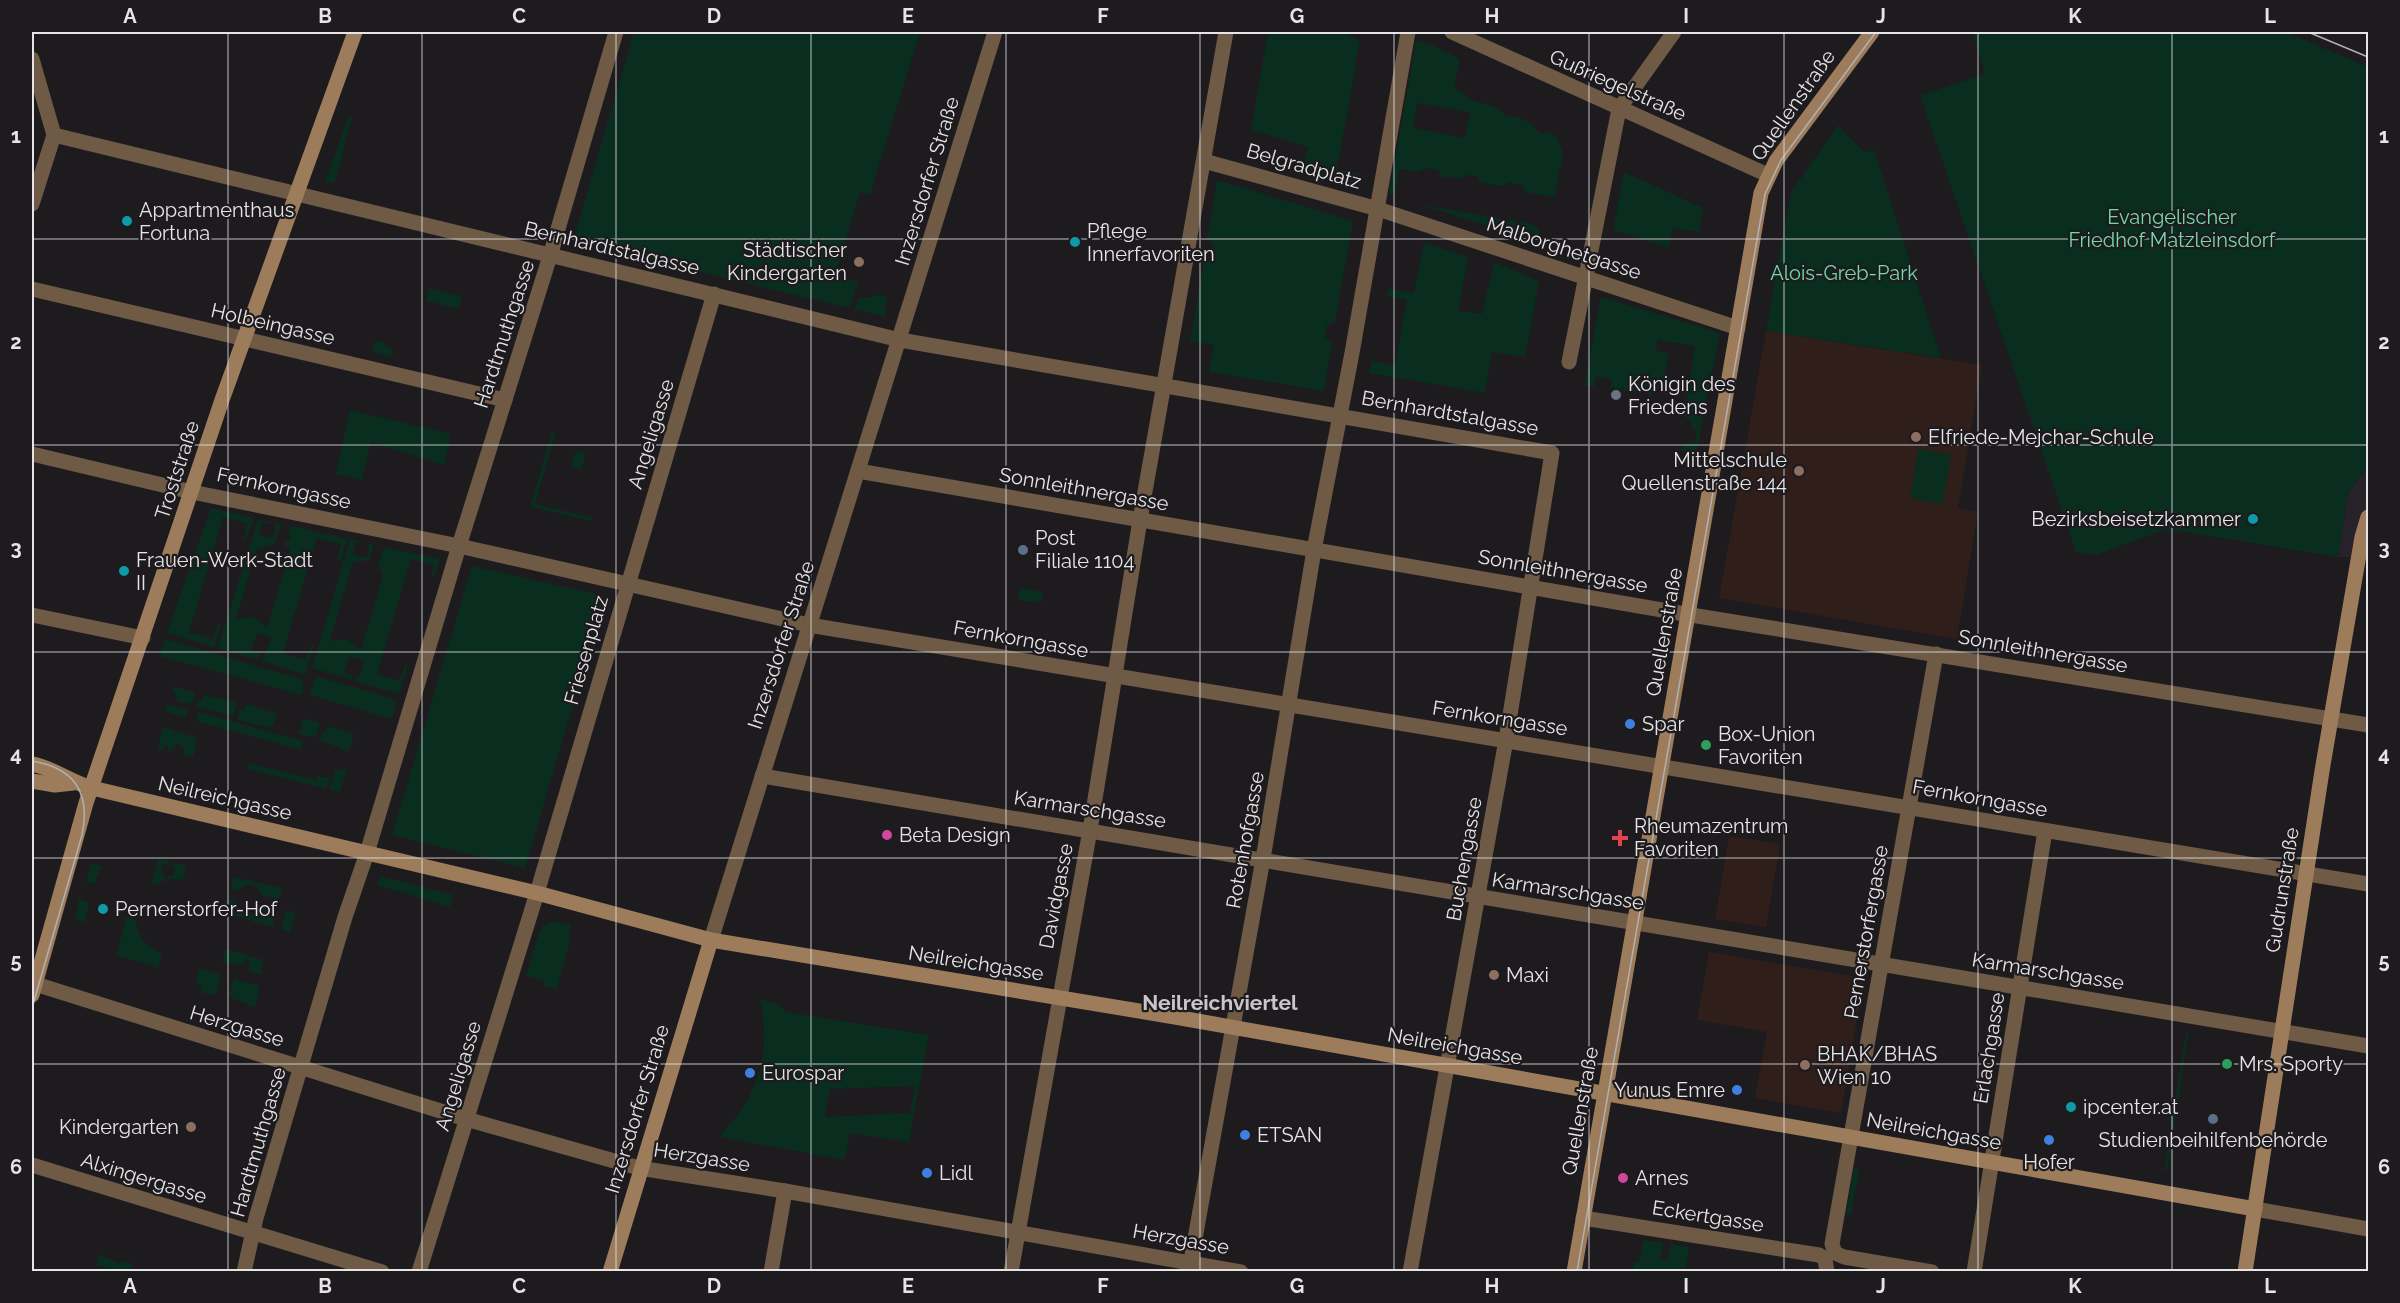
<svg xmlns="http://www.w3.org/2000/svg" width="2400" height="1303" font-family="Raleway,sans-serif">
<style>
.built{fill:#27212a}
.education{fill:#301e1a}
.green{fill:#092d1e;fill-rule:evenodd}
.lines{fill:none;stroke-linecap:round;stroke-linejoin:round}
.street{stroke:#6e5a45;stroke-width:15}
.secondary{stroke:#9d7c5b;stroke-width:15}
.tram{stroke:#b2b0b3;stroke-width:1.5}
.grid{fill:none;stroke:#e6e4e7;stroke-width:1.5;stroke-opacity:0.55}
.culture-dot{fill:#0f9aa8;stroke:#1e1b1f;stroke-width:2}
.education-dot{fill:#8d6e63;stroke:#1e1b1f;stroke-width:2}
.worship-dot{fill:#6b7280;stroke:#1e1b1f;stroke-width:2}
.service-dot{fill:#5c6f8a;stroke:#1e1b1f;stroke-width:2}
.shop-dot{fill:#3f7fe0;stroke:#1e1b1f;stroke-width:2}
.leisure-dot{fill:#2e9e5b;stroke:#1e1b1f;stroke-width:2}
.hotel-dot{fill:#d1479c;stroke:#1e1b1f;stroke-width:2}
.health-dot{fill:#e0444e;stroke:#1e1b1f;stroke-width:2}
.labels{text-anchor:middle;stroke-width:4.5;stroke-linejoin:round;paint-order:stroke}
.street-label{font-size:20px;fill:#e6e4e7;stroke:#1e1b1f}
.poi-label{font-size:20px;fill:#e6e4e7;stroke:#1e1b1f;text-anchor:start}
.park-label{font-size:20px;fill:#71daa9;stroke:#1e1b1f}
.neighbourhood-label{font-size:21px;font-weight:bold;fill:#c9c5ca;stroke:#1e1b1f}
.neatline{fill:none;stroke:#e6e4e7;stroke-width:2}
.grid-label{font-size:20px;text-anchor:middle;font-weight:bold;fill:#e6e4e7}
</style>
<rect width="100%" height="100%" fill="#1e1b1f"/>
<path class="built" d="M2368 467V557H2338L2348 493Z"/>
<g class="education">
<path d="M1766 331 1982 365 1958 508 1978 512 1957 639 1719 598Z"/>
<path d="M1729 836 1780 844 1766 927 1715 919Z"/>
<path d="M1709 952 1864 978 1841 1113 1755 1098 1767 1032 1697 1020Z"/>
</g>
<g class="green">
<path d="M634 32H920L870 195 860 192 835 275 858 282 849 308 573 241Z"/>
<path d="M1268 32H1341L1360 40 1337 169 1361 174 1359 188 1301 170 1308 147 1251 130Z"/>
<path d="M1972 32H2286L2368 67V467L2348 493 2338 557 2166 529 2096 555 2076 552 1920 95 1985 74Z"/>
<path d="M1416 41 1428 43 1460 59 1454 88 1465 93 1467 98C1482 104 1494 104 1506 116L1517 117 1533 124 1535 130 1543 134 1548 131 1557 137 1563 154 1555 197 1525 192 1523 186 1509 182 1504 186 1481 183 1477 176 1467 175 1461 179 1442 177 1437 170 1425 168 1419 172 1399 169 1394 195 1389 194ZM1417 103 1470 112 1465 138 1413 128Z"/>
<path d="M349 115 352 116 336 179 333 183 325 181Z"/>
<path d="M1838 125 1864 152 1874 150 1941 358 1766 331 1791 192Z"/>
<path d="M1624 172 1703 208 1699 232 1673 228 1669 248 1613 230Z"/>
<path d="M1217 180 1353 221 1335 322 1327 325 1325 337 1332 342 1324 391 1209 372 1214 345 1190 341 1204 261 1208 262C1213 256 1215 248 1211 242L1207 241Z"/>
<path d="M1418 204 1528 223 1537 226 1541 233 1540 242Z"/>
<path d="M1424 242 1468 257 1458 311 1482 314 1494 262 1539 281 1525 357 1492 352 1485 393 1369 373 1372 361 1395 366 1407 300 1387 296 1389 289 1414 293Z"/>
<path d="M429 288 462 296 459 309 426 301Z"/>
<path d="M878 294 887 297 885 317 855 309 858 298 874 297Z"/>
<path d="M1601 297 1720 333 1696 454 1678 450 1684 447 1683 443 1695 444 1697 431 1693 430 1690 419 1684 417 1695 346 1658 340 1656 351 1669 353 1662 388 1655 387 1651 397 1645 391 1640 394 1638 390 1633 393 1630 389 1625 392 1623 388 1618 390 1614 386 1610 389 1612 379 1596 377 1594 387 1585 385Z"/>
<path d="M375 340 386 343 385 346 392 348 393 357 372 352Z"/>
<path d="M350 410 451 434 444 465 371 442 362 480 336 474Z"/>
<path d="M552 431 556 432 535 504 593 518 592 521 530 507Z"/>
<path d="M1918 449 1951 454 1943 504 1910 498Z"/>
<path d="M576 450 586 453 581 470 571 467Z"/>
<path d="M211 508 254 518 246 540 243 539 248 524 223 517 189 632 213 639 218 624 221 625 214 647 167 633Z"/>
<path d="M258 519 271 522 270 524 262 522 259 535 274 538 275 523 282 524 274 544 256 550 236 620 253 616 267 628 290 550 285 545 286 541H290L291 536 287 535 291 526 347 539 340 561 337 560 341 544 317 538 283 653 306 660 311 645H314L305 675 262 661 272 638 257 633 251 650 260 653 258 660 218 648Z"/>
<path d="M350 539 364 543H355L353 555 367 558 369 544 374 545 369 560 352 563 330 641 346 639 361 650 383 575 378 567 384 547 440 559 434 577 431 576 434 565 411 559 377 674 400 681 405 665 408 666 399 694 355 681 356 676 360 677 364 660 349 657 344 672 353 675 352 680 312 668Z"/>
<path d="M472 566 605 596 525 868 392 835Z"/>
<path d="M1020 588 1043 592 1041 603 1018 600Z"/>
<path d="M165 639 304 680 302 695 159 656Z"/>
<path d="M316 676 397 700 392 719 310 695Z"/>
<path d="M174 686 195 693 192 704 176 701 177 696 172 691Z"/>
<path d="M204 695 237 702 233 716 196 707 197 700 202 701Z"/>
<path d="M168 704 188 710 186 718 165 711Z"/>
<path d="M246 704 277 714 272 728 238 720 239 709 244 710Z"/>
<path d="M198 712 303 741 301 750 196 721Z"/>
<path d="M303 718 320 723 315 738 299 734Z"/>
<path d="M328 726 354 734 349 752 320 740 322 731 326 732Z"/>
<path d="M163 727 197 738 193 757 183 754 184 748 178 743 170 752 168 751V745H164L163 750 158 749Z"/>
<path d="M249 763 316 780 318 776 331 778 326 789 247 769Z"/>
<path d="M336 770H347L340 792 329 789Z"/>
<path d="M159 858 169 861 168 865 163 864 161 874 166 876 164 881 151 885Z"/>
<path d="M172 862 187 866 183 880 167 879 168 876H173L175 867 171 866Z"/>
<path d="M91 863 102 866 94 884 86 882Z"/>
<path d="M380 876 453 895 450 907 377 885Z"/>
<path d="M234 877 282 888 279 899 262 896 260 890C253 884 245 883 239 891L230 889Z"/>
<path d="M79 899 89 903 85 922 75 919Z"/>
<path d="M227 899 235 901 237 910 248 914 254 913 260 905 277 908 272 927 224 913Z"/>
<path d="M286 910 296 912 290 932 281 930Z"/>
<path d="M127 916 136 920C138 938 147 946 162 954L158 968 116 955Z"/>
<path d="M550 922 571 924 568 937 571 938 557 989 544 986 545 981 526 976 540 930Z"/>
<path d="M226 949 263 960 261 975 248 970 249 961 245 959 243 964 234 965 222 962Z"/>
<path d="M199 968 221 975 215 996 201 992V985L196 984Z"/>
<path d="M234 979 260 986 255 1008 236 999 232 1001 233 997 229 995Z"/>
<path d="M760 999 779 1004 785 1012 929 1035 909 1142 850 1133 845 1160 719 1137C758 1096 772 1055 760 999ZM915 1086 910 1113 825 1117 830 1089Z"/>
<path d="M2186 1032H2189L2167 1171 2164 1170Z"/>
<path d="M1854 1168 1859 1169 1851 1215 1846 1214Z"/>
<path d="M1643 1240 1663 1243 1660 1259 1667 1261 1671 1244 1689 1247 1685 1271H1633L1634 1261 1639 1262Z"/>
<path d="M99 1254 120 1264 121 1261 133 1264 131 1271H119L96 1265Z"/>
</g>
<g class="lines">
<g class="street">
<path d="M1452 32 1768 175"/>
<path d="M32 59 54 135 32 204"/>
<path d="M54 135 900 340 1552 453 1506 740 1410 1272"/>
<path d="M1204 161 1378 209 1738 328"/>
<path d="M32 289 505 400"/>
<path d="M1569 362 1619 109 1674 32"/>
<path d="M32 454 192 492 459 546 809 625 2368 884"/>
<path d="M858 471 1691 615 2368 725"/>
<path d="M32 615 143 638"/>
<path d="M762 776 2368 1046"/>
<path d="M711 940 995 32"/>
<path d="M32 983 466 1119 639 1168 785 1191 1241 1272"/>
<path d="M32 1165 382 1272"/>
<path d="M2255 1209 2368 1229"/>
<path d="M1583 1218 1819 1255 1825 1259 1827 1272"/>
<path d="M244 1272 256 1218 345 917 367 853 459 546 550 256 616 32"/>
<path d="M419 1272 537 893 714 294"/>
<path d="M771 1272 785 1191"/>
<path d="M1011 1272 1090 830 1140 520 1226 32"/>
<path d="M1189 1272 1263 859 1314 550 1352 353 1408 32"/>
<path d="M1932 1272 1844 1257 1835 1253 1832 1244 1936 654"/>
<path d="M1974 1272 2045 831"/>
</g>
<g class="secondary">
<path d="M32 764C54 768 70 782 92 788L537 893 711 940 1175 1017 2255 1209"/>
<path d="M32 781 55 785 73 783"/>
<path d="M32 995 86 803 222 400 355 32"/>
<path d="M610 1272 711 940"/>
<path d="M1574 1272 1761 193 1776 161 1872 32"/>
<path d="M2245 1272 2322 771 2362 537 2368 517"/>
</g>
<g class="tram">
<path d="M2308 32 2368 57"/>
<path d="M32 761C74 768 91 792 82 835L32 1008"/>
<path d="M1577 1272 1765 194 1781 160 1876 32"/>
</g>
</g>
<path class="grid" d="M228 32V1272M422 32V1272M616 32V1272M811 32V1272M1006 32V1272M1200 32V1272M1394 32V1272M1589 32V1272M1784 32V1272M1978 32V1272M2172 32V1272M32 239H2368M32 445H2368M32 652H2368M32 858H2368M32 1064H2368"/>
<g class="culture-dot">
<circle cx="127" cy="221" r="6"/>
<circle cx="1075" cy="242" r="6"/>
<circle cx="2253" cy="519" r="6"/>
<circle cx="124" cy="571" r="6"/>
<circle cx="103" cy="909" r="6"/>
<circle cx="2071" cy="1107" r="6"/>
</g>
<g class="education-dot">
<circle cx="859" cy="262" r="6"/>
<circle cx="1916" cy="437" r="6"/>
<circle cx="1799" cy="471" r="6"/>
<circle cx="1494" cy="975" r="6"/>
<circle cx="1805" cy="1065" r="6"/>
<circle cx="191" cy="1127" r="6"/>
</g>
<circle class="worship-dot" cx="1616" cy="395" r="6"/>
<g class="service-dot">
<circle cx="1023" cy="550" r="6"/>
<circle cx="2213" cy="1119" r="6"/>
</g>
<g class="shop-dot">
<circle cx="1630" cy="724" r="6"/>
<circle cx="750" cy="1073" r="6"/>
<circle cx="1737" cy="1090" r="6"/>
<circle cx="1245" cy="1135" r="6"/>
<circle cx="2049" cy="1140" r="6"/>
<circle cx="927" cy="1173" r="6"/>
</g>
<g class="leisure-dot">
<circle cx="1706" cy="745" r="6"/>
<circle cx="2227" cy="1064" r="6"/>
</g>
<g class="hotel-dot">
<circle cx="887" cy="835" r="6"/>
<circle cx="1623" cy="1178" r="6"/>
</g>
<path class="health-dot" d="M1617 829h6v6h6v6h-6v6h-6v-6h-6v-6h6z"/>
<g class="labels">
<g class="street-label">
<text transform="translate(1618 85) rotate(24)" y="7">Gußriegelstraße</text>
<text transform="translate(1793 105) rotate(-55)" y="7">Quellenstraße</text>
<text transform="translate(1304 166) rotate(16)" y="7">Belgradplatz</text>
<text transform="translate(927 181) rotate(-73)" y="7">Inzersdorfer Straße</text>
<text transform="translate(612 248) rotate(13)" y="7">Bernhardtstalgasse</text>
<text transform="translate(1564 248) rotate(18)" y="7">Malborghetgasse</text>
<text transform="translate(273 324) rotate(13)" y="7">Holbeingasse</text>
<text transform="translate(504 334) rotate(-72)" y="7">Hardtmuthgasse</text>
<text transform="translate(1450 413) rotate(10)" y="7">Bernhardtstalgasse</text>
<text transform="translate(651 434) rotate(-73)" y="7">Angeligasse</text>
<text transform="translate(177 470) rotate(-72)" y="7">Troststraße</text>
<text transform="translate(284 488) rotate(12)" y="7">Fernkorngasse</text>
<text transform="translate(1084 489) rotate(10)" y="7">Sonnleithnergasse</text>
<text transform="translate(1563 571) rotate(10)" y="7">Sonnleithnergasse</text>
<text transform="translate(1664 632) rotate(-80)" y="7">Quellenstraße</text>
<text transform="translate(1021 639) rotate(10)" y="7">Fernkorngasse</text>
<text transform="translate(781 645) rotate(-72)" y="7">Inzersdorfer Straße</text>
<text transform="translate(586 650) rotate(-74)" y="7">Friesenplatz</text>
<text transform="translate(2043 651) rotate(10)" y="7">Sonnleithnergasse</text>
<text transform="translate(1500 718) rotate(9)" y="7">Fernkorngasse</text>
<text transform="translate(225 798) rotate(13)" y="7">Neilreichgasse</text>
<text transform="translate(1980 798) rotate(10)" y="7">Fernkorngasse</text>
<text transform="translate(1090 809) rotate(9)" y="7">Karmarschgasse</text>
<text transform="translate(1245 840) rotate(-80)" y="7">Rotenhofgasse</text>
<text transform="translate(1464 859) rotate(-80)" y="7">Buchengasse</text>
<text transform="translate(2282 890) rotate(-81)" y="7">Gudrunstraße</text>
<text transform="translate(1568 891) rotate(9)" y="7">Karmarschgasse</text>
<text transform="translate(1056 896) rotate(-79)" y="7">Davidgasse</text>
<text transform="translate(1866 932) rotate(-80)" y="7">Pernerstorfergasse</text>
<text transform="translate(976 963) rotate(9)" y="7">Neilreichgasse</text>
<text transform="translate(2048 971) rotate(9)" y="7">Karmarschgasse</text>
<text transform="translate(237 1026) rotate(17)" y="7">Herzgasse</text>
<text transform="translate(1455 1046) rotate(10)" y="7">Neilreichgasse</text>
<text transform="translate(1989 1048) rotate(-81)" y="7">Erlachgasse</text>
<text transform="translate(458 1076) rotate(-73)" y="7">Angeligasse</text>
<text transform="translate(637 1109) rotate(-73)" y="7">Inzersdorfer Straße</text>
<text transform="translate(1580 1111) rotate(-80)" y="7">Quellenstraße</text>
<text transform="translate(1934 1131) rotate(10)" y="7">Neilreichgasse</text>
<text transform="translate(258 1142) rotate(-74)" y="7">Hardtmuthgasse</text>
<text transform="translate(702 1157) rotate(9)" y="7">Herzgasse</text>
<text transform="translate(144 1178) rotate(17)" y="7">Alxingergasse</text>
<text transform="translate(1708 1216) rotate(9)" y="7">Eckertgasse</text>
<text transform="translate(1181 1239) rotate(10)" y="7">Herzgasse</text>
</g>
<g class="poi-label">
<text x="139" y="217">Appartmenthaus<tspan x="139" dy="23">Fortuna</tspan></text>
<text x="1087" y="238">Pflege<tspan x="1087" dy="23">Innerfavoriten</tspan></text>
<text x="847" y="257" text-anchor="end">Städtischer<tspan x="847" dy="23">Kindergarten</tspan></text>
<text x="1628" y="391">Königin des<tspan x="1628" dy="23">Friedens</tspan></text>
<text x="1928" y="444">Elfriede-Mejchar-Schule</text>
<text x="1787" y="467" text-anchor="end">Mittelschule<tspan x="1787" dy="23">Quellenstraße 144</tspan></text>
<text x="2241" y="526" text-anchor="end">Bezirksbeisetzkammer</text>
<text x="1035" y="545">Post<tspan x="1035" dy="23">Filiale 1104</tspan></text>
<text x="136" y="567">Frauen-Werk-Stadt<tspan x="136" dy="23">II</tspan></text>
<text x="1642" y="731">Spar</text>
<text x="1718" y="741">Box-Union<tspan x="1718" dy="23">Favoriten</tspan></text>
<text x="1634" y="833">Rheumazentrum<tspan x="1634" dy="23">Favoriten</tspan></text>
<text x="899" y="842">Beta Design</text>
<text x="115" y="916">Pernerstorfer-Hof</text>
<text x="1506" y="982">Maxi</text>
<text x="1817" y="1061">BHAK/BHAS<tspan x="1817" dy="23">Wien 10</tspan></text>
<text x="2239" y="1071">Mrs. Sporty</text>
<text x="762" y="1080">Eurospar</text>
<text x="1725" y="1097" text-anchor="end">Yunus Emre</text>
<text x="2083" y="1114">ipcenter.at</text>
<text x="179" y="1134" text-anchor="end">Kindergarten</text>
<text x="1257" y="1142">ETSAN</text>
<text x="2213" y="1147" text-anchor="middle">Studienbeihilfenbehörde</text>
<text x="2049" y="1169" text-anchor="middle">Hofer</text>
<text x="939" y="1180">Lidl</text>
<text x="1635" y="1185">Arnes</text>
</g>
<g class="park-label">
<text x="2172" y="224">Evangelischer<tspan x="2172" dy="23">Friedhof Matzleinsdorf</tspan></text>
<text x="1844" y="280">Alois-Greb-Park</text>
</g>
<g class="neighbourhood-label">
<text x="1220" y="1010">Neilreichviertel</text>
</g>
</g>
<rect width="2400" height="1303" fill="none" stroke="#1e1b1f" stroke-width="66"/>
<rect x="33" y="33" width="2334" height="1237" class="neatline"/>
<g class="grid-label">
<text x="130" y="23">A</text>
<text x="325" y="23">B</text>
<text x="519" y="23">C</text>
<text x="714" y="23">D</text>
<text x="908" y="23">E</text>
<text x="1103" y="23">F</text>
<text x="1297" y="23">G</text>
<text x="1492" y="23">H</text>
<text x="1686" y="23">I</text>
<text x="1881" y="23">J</text>
<text x="2075" y="23">K</text>
<text x="2270" y="23">L</text>
<text x="16" y="143">1</text>
<text x="2384" y="143">1</text>
<text x="16" y="349">2</text>
<text x="2384" y="349">2</text>
<text x="16" y="555">3</text>
<text x="2384" y="555">3</text>
<text x="16" y="761">4</text>
<text x="2384" y="761">4</text>
<text x="16" y="968">5</text>
<text x="2384" y="968">5</text>
<text x="16" y="1174">6</text>
<text x="2384" y="1174">6</text>
<text x="130" y="1293">A</text>
<text x="325" y="1293">B</text>
<text x="519" y="1293">C</text>
<text x="714" y="1293">D</text>
<text x="908" y="1293">E</text>
<text x="1103" y="1293">F</text>
<text x="1297" y="1293">G</text>
<text x="1492" y="1293">H</text>
<text x="1686" y="1293">I</text>
<text x="1881" y="1293">J</text>
<text x="2075" y="1293">K</text>
<text x="2270" y="1293">L</text>
</g>
</svg>
